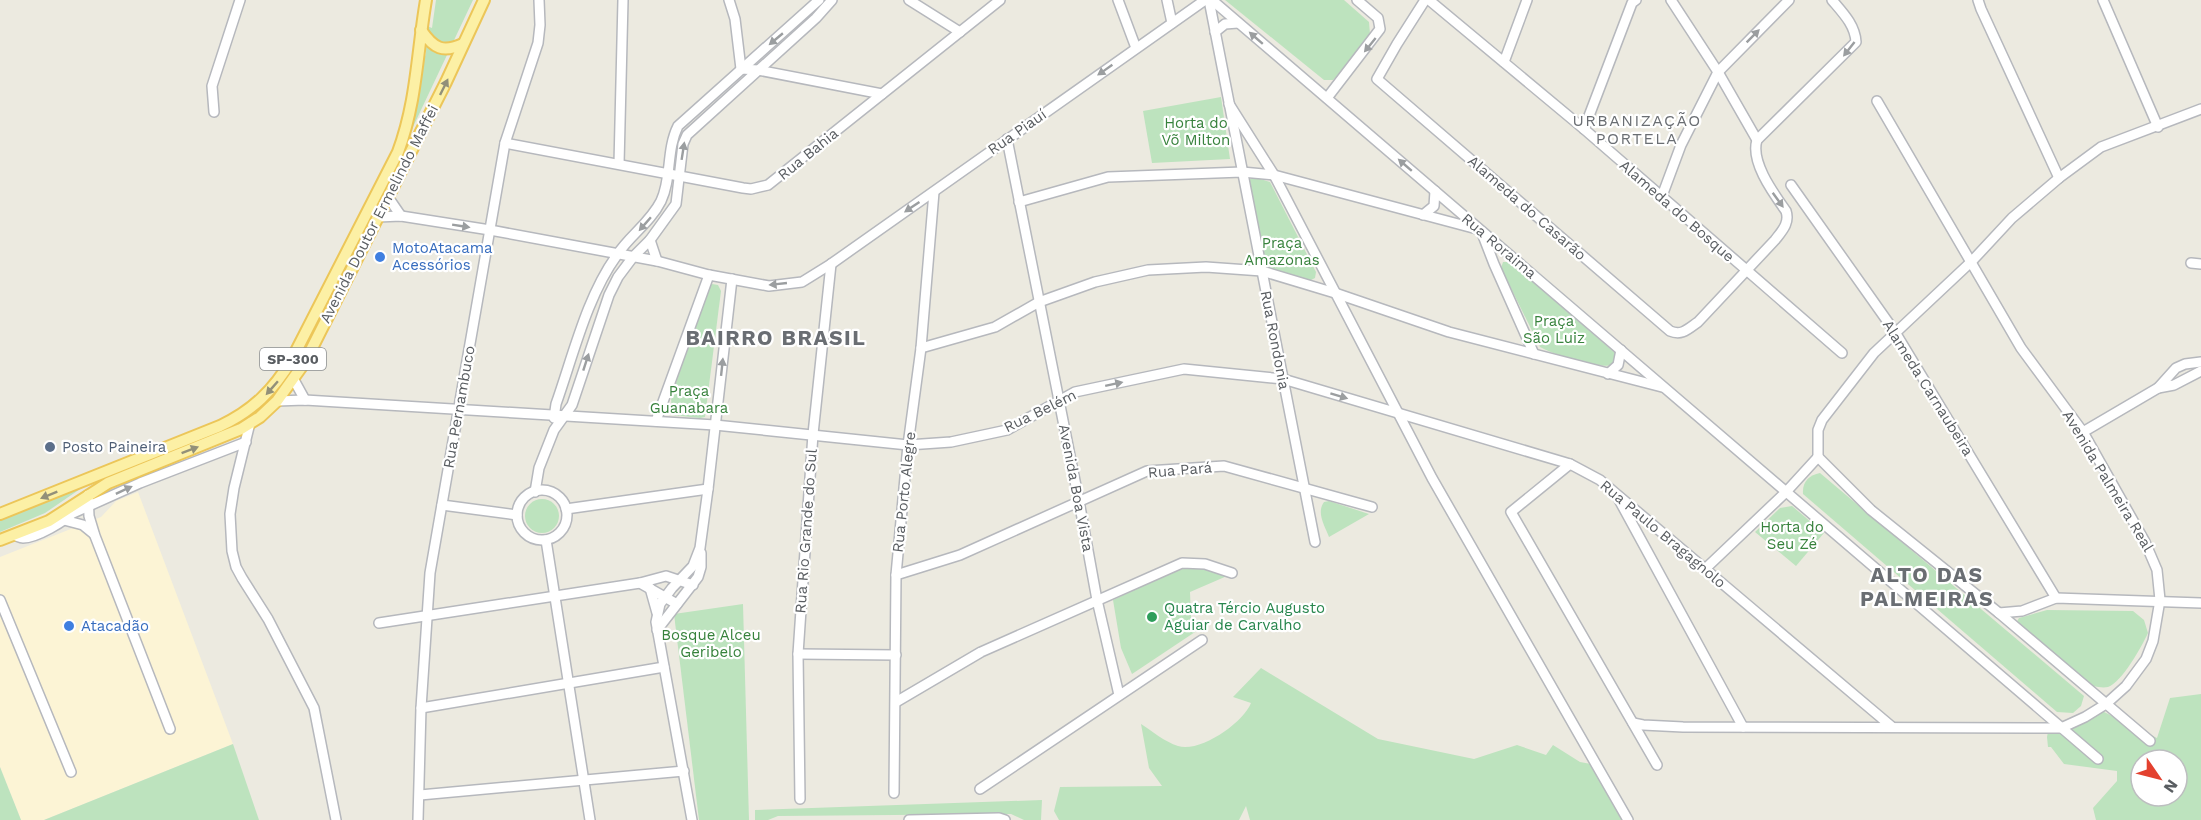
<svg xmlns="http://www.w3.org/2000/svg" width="2201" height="820" font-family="'Work Sans',sans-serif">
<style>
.commercial{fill:#fcf4d5}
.green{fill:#bde3be;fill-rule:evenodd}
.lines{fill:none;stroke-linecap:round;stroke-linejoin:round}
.minor-casing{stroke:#b6b8bd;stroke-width:12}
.major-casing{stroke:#ecc659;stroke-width:14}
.minor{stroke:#fff;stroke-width:9}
.major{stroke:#fcf0a5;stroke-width:10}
.oneway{fill:#9b9ea0}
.oneway2{fill:#929079}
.shop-dot{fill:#3f7fe0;stroke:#fff;stroke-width:2}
.service-dot{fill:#5c6f8a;stroke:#fff;stroke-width:2}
.leisure-dot{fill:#2e9e5b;stroke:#fff;stroke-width:2}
.labels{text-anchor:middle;stroke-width:4.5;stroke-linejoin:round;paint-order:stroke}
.shield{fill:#fff;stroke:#8b8e90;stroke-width:1.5}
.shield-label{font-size:14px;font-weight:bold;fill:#595d61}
.park-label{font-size:15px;fill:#37823c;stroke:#fff}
.street-label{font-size:15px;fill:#595d61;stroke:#fff}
.shop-label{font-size:15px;fill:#366cbe;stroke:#fff;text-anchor:start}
.service-label{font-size:15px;fill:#4e5e75;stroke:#fff;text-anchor:start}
.leisure-label{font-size:15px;fill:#27864d;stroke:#fff;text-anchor:start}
.neighbourhood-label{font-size:16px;letter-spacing:1.5px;fill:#6a6e73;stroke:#fff}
.district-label{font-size:21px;font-weight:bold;letter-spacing:1.5px;fill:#6a6e73;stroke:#fff}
</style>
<rect width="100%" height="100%" fill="#eceae0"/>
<path class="commercial" d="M138 492 233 744 44 820H21L0 767V557L101 517 116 501Z"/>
<g class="green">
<path d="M436 0H473L412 129 415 94 426 53 427 26 432 28Z"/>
<path d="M1225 0H1344L1369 22 1370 34 1336 77 1333 80H1324Z"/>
<path d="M1221 97 1230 159 1152 163 1143 111Z"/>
<path d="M1254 177 1270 182 1316 272 1315 278 1307 282 1264 268 1247 181Z"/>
<path d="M1503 262H1510L1615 353 1614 364C1600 371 1555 355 1540 347L1501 268Z"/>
<path d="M712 284 718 285 721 291 705 417 700 418 672 415 671 397 708 289Z"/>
<path d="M1820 473 2084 696 2081 706 2073 713 2057 712 1803 494C1802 482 1809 475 1820 473Z"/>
<path d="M86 485 45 513 0 532V520Z"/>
<circle cx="542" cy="516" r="17"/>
<path d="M1329 501 1369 514 1329 537C1325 526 1316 513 1324 502Z"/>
<path d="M1792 506 1824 533 1796 566 1755 532 1780 508Z"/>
<path d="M1199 567 1227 576 1190 592 1191 618 1198 630 1132 674 1121 648 1113 600 1176 570Z"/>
<path d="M743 604 749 820H699L674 614Z"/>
<path d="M2047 610 2133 611 2144 620 2148 633C2142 646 2122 682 2108 687 2103 688 2098 687 2093 686L2016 623 2019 618Z"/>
<path d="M1261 668 1378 739 1474 759 1517 745 1546 755 1553 745 1580 762 1591 764 1624 820H1250L1246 806 1239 820H1059L1054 811 1060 787 1162 786 1149 768 1141 724C1152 731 1165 742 1178 746 1200 753 1243 723 1251 703L1233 697Z"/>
<path d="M2201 694V820H2096L2093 808 2117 781V771L2064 764 2051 747H2048L2047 737 2050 721 2074 722 2100 710 2157 738 2170 698ZM2141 760H2177V796H2141Z"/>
<path d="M233 744 259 820H44Z"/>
<path d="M0 767 21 820H0Z"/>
<path d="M1042 800 1041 820H1024L1011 814 778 816 768 820H755V810Z"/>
</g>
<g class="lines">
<g class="minor-casing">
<g id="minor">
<path d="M729 0 735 19 741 69 758 70 882 94"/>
<path d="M909 0 960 32"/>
<path d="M1118 0 1136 48"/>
<path d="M1167 0 1172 23"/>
<path d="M1209 0 1315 542"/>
<path d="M1212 0 2098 759"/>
<path d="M1425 0 1397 44 1377 79 1670 331C1682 336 1688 329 1698 322L1775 240C1782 231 1790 223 1786 211 1774 194 1750 162 1757 140L1856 42C1855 25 1843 13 1832 0"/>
<path d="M1429 0 1584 129 1842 353"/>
<path d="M1671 0 1718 72 1757 140"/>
<path d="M1978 0 1981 9 2059 178"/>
<path d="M2103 0 2158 127"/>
<path d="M1215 32 1225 24 1238 23"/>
<path d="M1504 62 1527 0"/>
<path d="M1327 98 1380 29 1378 18 1357 0"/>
<path d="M1229 104 1274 175 1432 478 1628 820"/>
<path d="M214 112 212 86 240 0"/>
<path d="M1584 129 1632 3 1636 0"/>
<path d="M1007 139 1079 501 1097 600 1119 695"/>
<path d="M505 143 743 188 751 189 768 185 1000 0"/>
<path d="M619 164 623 0"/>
<path d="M1791 185 1895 332 2056 598"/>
<path d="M1662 196 1681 145 1718 72 1789 0"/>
<path d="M388 197 401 216"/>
<path d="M1019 202 1108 177 1242 172 1274 175 1477 229"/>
<path d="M1423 215 1434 206 1435 191"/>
<path d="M378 217 401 216 490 230 657 261 709 275 769 286 802 282 831 264 1205 0"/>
<path d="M1482 233 1494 264 1534 354"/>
<path d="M650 240 657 261"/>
<path d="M2191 263 2201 264"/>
<path d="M921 348 995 327 1039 302 1095 282 1148 270 1206 267 1262 271 1335 293 1449 332 1662 387"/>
<path d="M1608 374 1618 365 1621 350"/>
<path d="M294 380 305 400"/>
<path d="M2158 388 2174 385 2201 371"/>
<path d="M277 401 305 400 715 425 908 445 951 442 1007 430 1075 392 1184 369 1283 379 1570 464 1600 480 1614 492 1891 726"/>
<path d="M554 418 556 404C573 356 587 296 617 255 630 235 650 223 661 201 672 178 666 150 678 126L819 0"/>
<path d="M656 421 709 275"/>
<path d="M250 423 234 488 230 514 232 551 236 567 242 578 268 619 314 708 336 820"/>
<path d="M2083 432 2158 388 2176 368 2185 364 2201 362"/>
<path d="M1818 457V430L1822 420 1874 353 1972 261 2012 218 2059 178 2101 147 2201 109"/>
<path d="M1818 457 1871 510 1999 613 2150 741"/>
<path d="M1570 464 1511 512 1657 765"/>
<circle cx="542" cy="515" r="25"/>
<path d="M535 492 539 468 554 430 572 405 609 295 618 277 633 257 650 240 676 204 683 144 687 135 816 18 832 0"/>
<path d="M88 495 89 516 95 536 170 729"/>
<path d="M1617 496 1743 727"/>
<path d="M442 505 517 515"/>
<path d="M566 509 708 489"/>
<path d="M71 514 140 483 246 442"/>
<path d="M64 520 83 525 94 534"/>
<path d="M13 535C17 536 20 538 23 538 36 538 66 521 74 511"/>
<path d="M546 540 590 820"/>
<path d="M1705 569 1786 492 1818 457"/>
<path d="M896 575 960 555 1147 471 1224 466 1372 507"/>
<path d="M640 583 677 604"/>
<path d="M650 588 657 613"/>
<path d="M0 600 71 772"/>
<path d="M1999 613 2022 611 2056 598 2201 603"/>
<path d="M379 623 640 583 666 576 693 585"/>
<path d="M657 630 698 577 701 567V553"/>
<path d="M798 654 896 655"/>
<path d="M896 702 981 652 1182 563 1205 564 1232 573"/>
<path d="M421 708 664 667"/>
<path d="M1633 723 1643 725 1683 727 2061 728 2085 717 2106 704 2126 686 2146 659 2153 641 2160 600 2157 570 2145 542 2083 432 2021 348 1877 101"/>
<path d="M980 789 1202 640"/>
<path d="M894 793 896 575 908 445 921 348 934 192"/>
<path d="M420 795 684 771"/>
<path d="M800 799 798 654 813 434 831 264"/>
<path d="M418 820 421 708 430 573 505 143 538 43 540 25 539 0"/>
<path d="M692 820 656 622 660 604 672 588 693 566 700 548 708 489 732 279"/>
<path d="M909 820 999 818 1005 820"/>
</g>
</g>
<g class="major-casing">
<g id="major">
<path d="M421 30C434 49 443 53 463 44"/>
<path d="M0 514 220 426C252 411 274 390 292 359L398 152C417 101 417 52 426 0"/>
<path d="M0 540 49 521 108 483 241 429 260 417 277 401 305 362 446 82 484 0"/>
</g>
</g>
<use href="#minor" class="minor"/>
<use href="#major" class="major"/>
</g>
<defs><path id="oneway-solid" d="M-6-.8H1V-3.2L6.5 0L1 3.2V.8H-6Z" transform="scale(1.5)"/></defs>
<g class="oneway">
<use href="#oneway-solid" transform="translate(1753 36) rotate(-45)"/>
<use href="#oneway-solid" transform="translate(1256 38) rotate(-139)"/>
<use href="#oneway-solid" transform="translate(776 39) rotate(140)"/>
<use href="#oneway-solid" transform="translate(1370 45) rotate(129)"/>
<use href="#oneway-solid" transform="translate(1849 49) rotate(128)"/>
<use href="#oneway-solid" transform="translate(1105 70) rotate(145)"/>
<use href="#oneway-solid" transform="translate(683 151) rotate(-81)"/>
<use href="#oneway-solid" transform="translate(1405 165) rotate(-139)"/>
<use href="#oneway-solid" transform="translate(1778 200) rotate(54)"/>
<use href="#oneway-solid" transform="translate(912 207) rotate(146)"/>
<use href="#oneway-solid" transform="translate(645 224) rotate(131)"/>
<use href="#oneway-solid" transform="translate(461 226) rotate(9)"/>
<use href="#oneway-solid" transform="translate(778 284) rotate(174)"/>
<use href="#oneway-solid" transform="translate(586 362) rotate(-72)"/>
<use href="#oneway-solid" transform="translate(722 367) rotate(-84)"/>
<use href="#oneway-solid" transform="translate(1114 384) rotate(-12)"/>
<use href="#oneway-solid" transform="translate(1339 396) rotate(17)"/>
<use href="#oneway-solid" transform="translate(124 490) rotate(-25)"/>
</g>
<g class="oneway2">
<use href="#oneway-solid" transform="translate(444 87) rotate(-64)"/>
<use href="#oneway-solid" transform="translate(272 388) rotate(131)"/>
<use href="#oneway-solid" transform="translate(190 450) rotate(-21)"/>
<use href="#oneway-solid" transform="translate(49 495) rotate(158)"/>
</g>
<g class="shop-dot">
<circle cx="380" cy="257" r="6"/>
<circle cx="69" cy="626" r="6"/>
</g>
<circle class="service-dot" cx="50" cy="447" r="6"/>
<circle class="leisure-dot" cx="1152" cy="617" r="6"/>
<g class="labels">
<rect class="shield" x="260" y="348" width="66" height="22" rx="4.5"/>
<g class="shield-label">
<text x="293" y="364">SP-300</text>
</g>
<g class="park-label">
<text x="1196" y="128">Horta do<tspan x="1196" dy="17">Võ Milton</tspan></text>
<text x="1282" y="248">Praça<tspan x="1282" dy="17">Amazonas</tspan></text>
<text x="1554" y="326">Praça<tspan x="1554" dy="17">São Luiz</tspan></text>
<text x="689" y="396">Praça<tspan x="689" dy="17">Guanabara</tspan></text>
<text x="1792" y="532">Horta do<tspan x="1792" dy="17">Seu Zé</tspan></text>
<text x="711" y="640">Bosque Alceu<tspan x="711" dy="17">Geribelo</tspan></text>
</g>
<g class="street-label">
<text transform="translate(1017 132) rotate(-35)" y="5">Rua Piauí</text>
<text transform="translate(808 154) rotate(-39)" y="5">Rua Bahia</text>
<text transform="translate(1527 208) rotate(41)" y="5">Alameda do Casarão</text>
<text transform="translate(1677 211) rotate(41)" y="5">Alameda do Bosque</text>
<text transform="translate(379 214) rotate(-63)" y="5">Avenida Doutor Ermelindo Maffei</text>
<text transform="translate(1499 246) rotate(40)" y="5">Rua Roraima</text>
<text transform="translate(1275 340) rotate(79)" y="5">Rua Rondonia</text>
<text transform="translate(1928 388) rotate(58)" y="5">Alameda Carnaubeira</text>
<text transform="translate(459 407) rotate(-80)" y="5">Rua Pernambuco</text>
<text transform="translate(1040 411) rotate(-26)" y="5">Rua Belém</text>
<text transform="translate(1180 470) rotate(-5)" y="5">Rua Pará</text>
<text transform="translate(2108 481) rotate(59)" y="5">Avenida Palmeira Real</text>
<text transform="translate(1076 488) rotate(79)" y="5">Avenida Boa Vista</text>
<text transform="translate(904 492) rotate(-84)" y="5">Rua Porto Alegre</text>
<text transform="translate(806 531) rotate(-86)" y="5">Rua Rio Grande do Sul</text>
<text transform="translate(1663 534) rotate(40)" y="5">Rua Paulo Bragagnolo</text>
</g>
<g class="shop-label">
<text x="392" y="253">MotoAtacama<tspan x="392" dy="17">Acessórios</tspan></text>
<text x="81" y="631">Atacadão</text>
</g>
<g class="service-label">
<text x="62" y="452">Posto Paineira</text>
</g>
<g class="leisure-label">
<text x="1164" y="613">Quatra Tércio Augusto<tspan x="1164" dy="17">Aguiar de Carvalho</tspan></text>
</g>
<g class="neighbourhood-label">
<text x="1637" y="126">URBANIZAÇÃO<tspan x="1637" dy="18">PORTELA</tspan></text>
</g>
<g class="district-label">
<text x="776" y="345">BAIRRO BRASIL</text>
<text x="1927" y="582">ALTO DAS<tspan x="1927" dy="24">PALMEIRAS</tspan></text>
</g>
</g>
<g transform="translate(2159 778) rotate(125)"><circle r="28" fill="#ffffff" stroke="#bdbec0" stroke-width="1.5"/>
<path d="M0-4.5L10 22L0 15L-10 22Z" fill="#e3412f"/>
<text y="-9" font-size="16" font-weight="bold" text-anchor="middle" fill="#595d61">N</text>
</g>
</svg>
